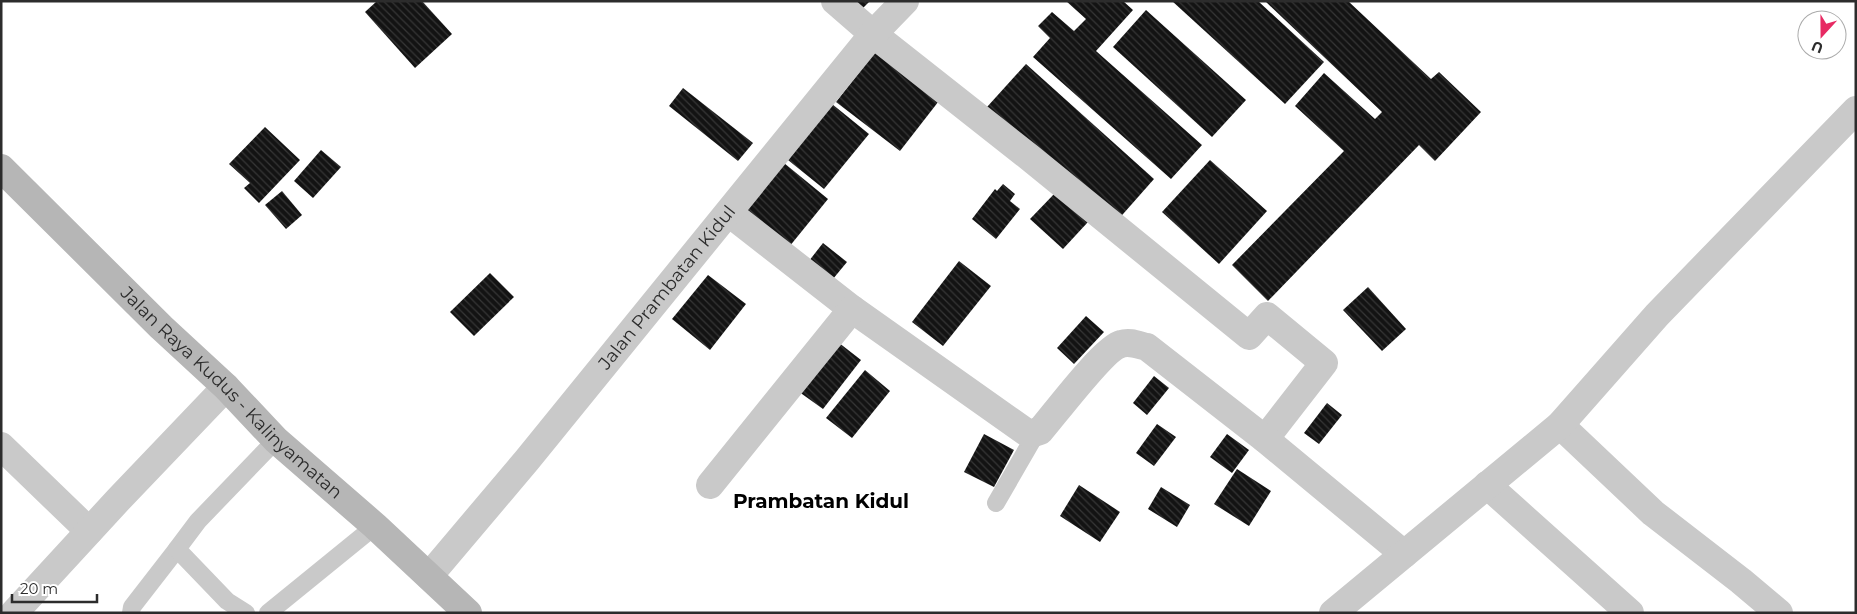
<svg xmlns="http://www.w3.org/2000/svg" width="1857" height="614" font-family="Montserrat,sans-serif">
<style>
.building{fill:url(#building-back-hatch)}
.lines{fill:none;stroke-linecap:round;stroke-linejoin:round}
.service{stroke:#c9c9c9;stroke-width:18}
.minor{stroke:#c9c9c9;stroke-width:28}
.secondary{stroke:#b6b6b6;stroke-width:28}
.labels{text-anchor:middle;stroke-width:5;stroke-linejoin:round;paint-order:stroke}
.street-label{font-size:18px;fill:#2c2c2c;stroke:#fff}
.quarter-label{font-size:20px;font-weight:bold;fill:#000;stroke:#fff}
</style>
<defs>
<pattern id="building-back-hatch" width="6" height="6" patternUnits="userSpaceOnUse" patternTransform="scale(1.25)"><rect width="6" height="6" fill="#131313"/><path d="M-1 5l2 2M0 0l6 6M5-1l2 2" fill="none" stroke="#363636"/></pattern>
</defs>
<rect width="100%" height="100%" fill="#fff"/>
<g class="building">
<path d="M377 1H422L452 34 415 68 365 12Z"/>
<path d="M842 1H870L856 15Z"/>
<path d="M1066 1H1123L1133 10 1096 51 1202 145 1171 179 1033 57 1050 38 1038 26 1052 12 1074 31 1086 19Z"/>
<path d="M1172 1H1258L1324 62 1285 104Z"/>
<path d="M1265 1H1348L1431 79 1439 72 1481 112 1435 161 1419 145 1268 301 1232 265 1344 151 1295 106 1324 73 1375 119 1382 112Z"/>
<path d="M1146 10 1246 100 1212 137 1113 47Z"/>
<path d="M878 48 942 97 900 151 836 102Z"/>
<path d="M1026 64 1154 179 1116 222 987 107Z"/>
<path d="M683 88 753 143 738 161 669 106Z"/>
<path d="M832 104 869 134 824 189 788 160Z"/>
<path d="M265 127 300 160 259 203 244 188 250 183 229 164Z"/>
<path d="M321 150 341 167 313 198 294 181Z"/>
<path d="M1210 160 1267 211 1219 264 1162 212Z"/>
<path d="M784 163 828 199 789 247 744 211Z"/>
<path d="M1003 184 1015 194 1010 201 1020 209 996 239 972 219 995 189 997 191Z"/>
<path d="M282 191 302 215 286 229 265 205Z"/>
<path d="M1056 192 1088 222 1063 249 1030 219Z"/>
<path d="M823 243 847 262 828 285 805 266Z"/>
<path d="M959 261 991 286 943 346 912 322Z"/>
<path d="M490 273 514 297 474 336 450 312Z"/>
<path d="M708 275 746 304 710 350 672 319Z"/>
<path d="M1368 287 1406 329 1382 351 1343 310Z"/>
<path d="M1086 316 1104 332 1074 364 1057 348Z"/>
<path d="M834 339 861 360 823 409 795 389Z"/>
<path d="M865 370 890 391 852 438 826 418Z"/>
<path d="M1154 376 1169 388 1147 415 1133 403Z"/>
<path d="M1327 403 1342 415 1319 444 1304 433Z"/>
<path d="M1157 424 1176 437 1154 466 1136 453Z"/>
<path d="M984 434 1014 450 994 487 964 472Z"/>
<path d="M1227 434 1249 450 1232 473 1210 457Z"/>
<path d="M1237 469 1271 491 1249 526 1214 504Z"/>
<path d="M1079 485 1120 512 1100 542 1060 516Z"/>
<path d="M1161 487 1190 505 1177 527 1148 509Z"/>
</g>
<g class="lines">
<g class="service">
<path d="M996 503 1037 432"/>
<path d="M131 613 132 607 177 549"/>
<path d="M246 613 227 601 177 549 198 521 276 440"/>
<path d="M268 613 375 526"/>
</g>
<g class="minor">
<path d="M835 1 873 34 1029 157 1249 336 1267 316 1324 363 1265 439"/>
<path d="M729 213 852 309 1026 432 1034 433 1040 431C1054 415 1104 348 1121 344 1130 341 1138 345 1147 347L1265 439 1404 554"/>
<path d="M1560 425 1653 513 1741 581 1779 613"/>
<path d="M1 446 89 531"/>
<path d="M710 485 852 309"/>
<path d="M1487 485 1630 613"/>
<path id="s1" d="M429 576 527 460 873 34 905 1"/>
<path d="M14 613 118 500 226 387"/>
<path d="M1333 613 1560 425 1657 315 1856 110"/>
</g>
<path class="secondary" id="s2" d="M1 168 161 327 226 387 276 440 375 526 468 613"/>
</g>
<g class="labels">
<g class="street-label">
<text dy="6" stroke="none"><textPath href="#s1" startOffset="374">Jalan Prambatan Kidul</textPath></text>
<text dy="6" stroke="none"><textPath href="#s2" startOffset="322">Jalan Raya Kudus - Kalinyamatan</textPath></text>
</g>
<g class="quarter-label">
<text x="821" y="508">Prambatan Kidul</text>
</g>
</g>
<rect width="1857" height="614" fill="none" stroke="#2c2c2c" stroke-width="5"/>
<g transform="translate(1822 35) rotate(201)"><circle r="24" fill="#ffffff" stroke="#ababab"/>
<path d="M0-4L9 19L0 12L-9 19Z" fill="#e72a63"/>
<text y="-8" font-size="14" font-weight="bold" text-anchor="middle" fill="#2c2c2c">U</text>
</g>
<path d="M12 594v8h85v-8" fill="none" stroke="#2c2c2c" stroke-width="2.5"/>
<text x="20" y="594" font-size="15" fill="#2c2c2c" stroke="#ffffff" stroke-width="4" paint-order="stroke">20 m</text>
</svg>
